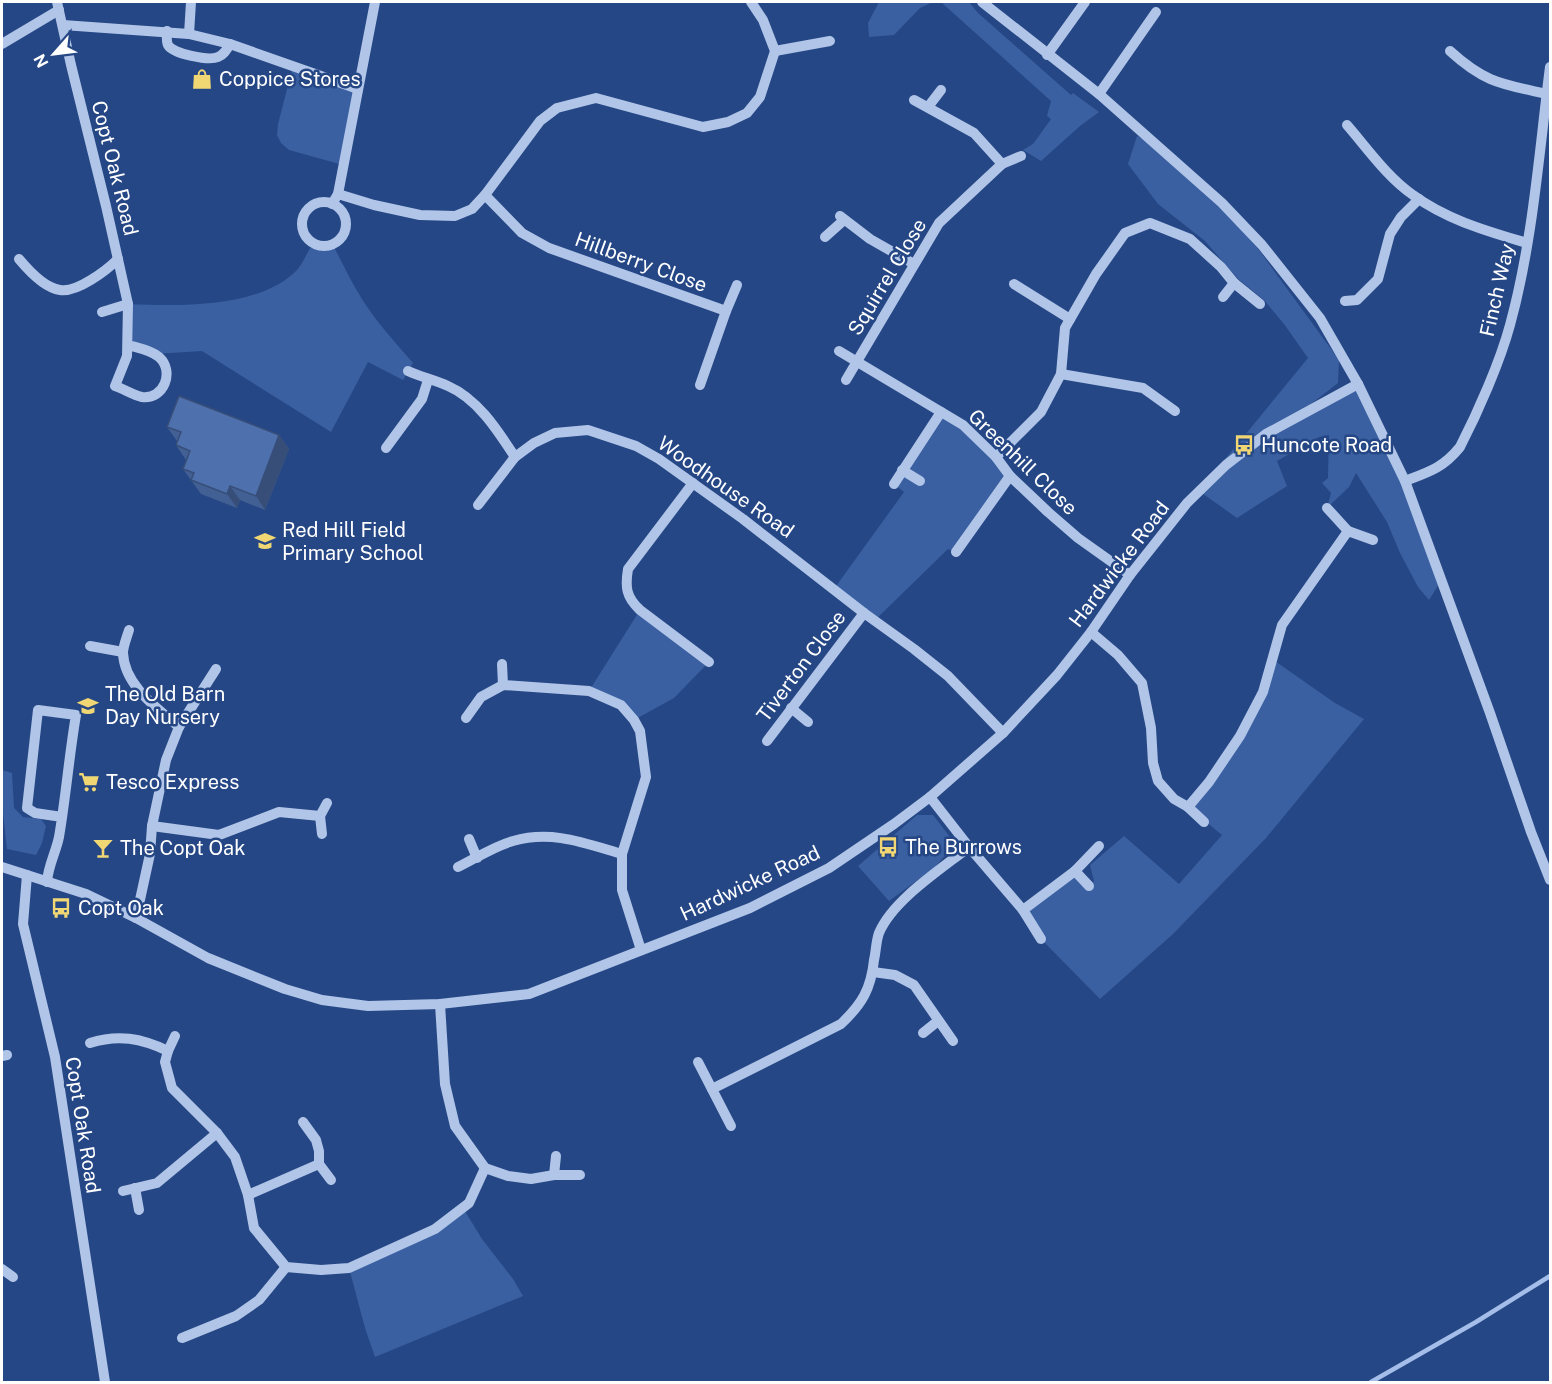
<svg xmlns="http://www.w3.org/2000/svg" width="1552" height="1384" font-family="'Public Sans',sans-serif">
<style>
.green{fill:#3a60a1}
.lines{fill:none;stroke-linecap:round;stroke-linejoin:round}
.stream{stroke:#a4bee9;stroke-width:4.5}
.minor{stroke:#b0c5e8;stroke-width:10}
.wall{fill:#436095}
.shaded-wall{fill:#374e79}
.building{fill:#4e70ad;stroke:#374e79;stroke-width:1.5}
.labels{text-anchor:middle;stroke-width:5;stroke-linejoin:round;paint-order:stroke}
.poi-label{font-size:20px;fill:#fff;stroke:#264785;text-anchor:start}
.street-label{font-size:20px;fill:#fff;stroke:#264785}
</style>
<rect width="100%" height="100%" fill="#264785"/>
<g class="green">
<path d="M879 2H933L920 8 894 35 869 37 868 23Z"/>
<path d="M941 2H969L978 13 1071 95 1073 93 1099 112 1080 126 1041 161 1023 150 1033 144 1051 119 1047 116 1051 101Z"/>
<path d="M293 66 358 89 343 165 289 150 281 143 277 135 278 124Z"/>
<path d="M1137 136 1144 139 1235 222 1259 250 1339 360 1338 383 1302 411 1358 384 1405 481 1441 581 1429 600 1418 587 1400 553 1387 522 1356 473 1349 487 1327 508 1331 493 1322 483 1328 478 1329 435 1319 437 1277 461 1287 486 1237 518 1199 491 1308 358 1284 324 1264 300 1238 279 1205 241 1158 204 1128 164Z"/>
<path d="M314 243 320 245 332 244C341 259 347 274 356 289 371 316 393 340 413 363L403 380 368 362 331 432 202 351 154 354 128 345V304C178 306 254 309 294 273 304 264 306 252 314 243Z"/>
<path d="M941 412 963 425 1010 476 956 552 948 549 874 621 834 589 904 492 894 484Z"/>
<path d="M640 610 709 662 674 698 634 720 621 705 589 691Z"/>
<path d="M1272 659 1335 703 1364 719 1266 838 1173 934 1100 999 1041 939 1023 910 1075 871 1089 886 1094 881 1090 865 1124 836 1179 884 1222 835 1188 807 1240 736Z"/>
<path d="M2 770 12 773 14 808 23 817 41 819 46 826 42 843 36 855 7 849 2 805Z"/>
<path d="M917 815H933L950 837 949 851 934 868 889 901 858 866Z"/>
<path d="M463 1208 482 1239 513 1279 523 1296 375 1357 365 1328 349 1268 435 1229Z"/>
</g>
<g class="lines">
<path class="stream" d="M1371 1382 1476 1322 1550 1276"/>
<g class="minor">
<path d="M57 2 71 65 106 206 128 304 127 356 115 386C124 389 133 395 142 397 164 400 175 371 159 357 151 350 138 348 128 345"/>
<path d="M982 2 1099 94 1222 203 1262 245 1320 318 1358 384 1405 481 1490 713 1531 832 1550 880"/>
<path d="M63 25 189 34 230 44 358 89"/>
<path d="M167 31C167 36 166 41 168 45 173 54 209 61 218 57 224 55 227 49 230 44"/>
<path d="M189 34 191 2"/>
<path d="M2 44 59 10"/>
<path d="M775 51 830 41"/>
<path d="M1450 51C1485 83 1502 84 1547 94"/>
<path d="M1047 55 1085 2"/>
<path d="M1099 94 1156 12"/>
<path d="M928 107 941 90"/>
<path d="M1347 125C1367 148 1387 177 1413 195 1447 220 1487 231 1527 243"/>
<path d="M1002 164 1021 156"/>
<path d="M338 194 374 205 420 215 455 216 472 209 485 195 540 121 557 108 596 98 703 127 728 122 747 113 760 97 775 51 763 20 751 2"/>
<path d="M485 195 522 233 549 248 726 311 700 385"/>
<circle cx="324" cy="224" r="22"/>
<path d="M332 204 338 194 375 2"/>
<path d="M840 216 870 239 914 264"/>
<path d="M825 237 844 220"/>
<path d="M19 259C29 271 45 288 60 290 77 293 107 270 118 259"/>
<path d="M1014 284 1070 319"/>
<path d="M1223 297 1234 283"/>
<path d="M1345 301 1357 300 1378 279 1390 234 1401 217 1419 199"/>
<path d="M726 311 737 285"/>
<path d="M102 312 128 304"/>
<path d="M839 351 963 425 996 457 1010 476 1048 512 1078 538 1130 575"/>
<path d="M408 371C421 377 435 380 448 386 478 399 498 431 515 457L534 443 555 433 588 430 636 446 659 459 743 519 864 613 914 649 948 676 1003 733"/>
<path d="M1061 374 1143 388 1175 411"/>
<path d="M846 380 939 223 1002 164 974 133 914 100"/>
<path d="M386 448 422 399 428 380"/>
<path d="M996 457 1041 412 1061 374 1065 328 1096 274 1125 233 1150 223 1190 239 1221 267 1234 283 1260 304"/>
<path d="M902 470 920 481"/>
<path d="M1405 481C1429 472 1443 468 1460 447 1478 412 1500 362 1510 325 1533 241 1539 153 1550 67"/>
<path d="M693 483 628 569C625 587 626 597 640 610L709 662"/>
<path d="M894 484 941 412"/>
<path d="M478 505 515 457"/>
<path d="M1327 508 1348 531"/>
<path d="M956 552 1010 476"/>
<path d="M129 630C127 637 123 646 123 653 124 685 157 708 179 727"/>
<path d="M1091 632 1118 655 1142 683 1151 728 1153 763 1158 781 1174 799 1188 807 1209 782 1240 736 1263 692 1282 625 1348 531 1373 540"/>
<path d="M90 646 123 652"/>
<path d="M502 664 503 685"/>
<path d="M791 708 808 722"/>
<path d="M466 718 481 697 503 685 589 691 621 705 634 720 640 731 646 777 622 854V890L641 950"/>
<path d="M767 741 864 613"/>
<path d="M930 797 969 847 1023 910 1075 871 1099 846"/>
<path d="M1188 807 1204 822"/>
<path d="M320 816 322 834"/>
<path d="M152 826 219 835 279 812 320 816 327 803"/>
<path d="M469 839 477 858"/>
<path d="M2 867 86 894 136 918 208 958 285 989 322 1000 368 1006 440 1004 529 994 750 908 829 868 894 824 930 797 1003 733 1057 675 1091 632 1130 575 1187 503 1226 465 1266 434 1358 384"/>
<path d="M458 867C475 859 494 846 513 841 552 830 584 843 622 854"/>
<path d="M1075 871 1089 886"/>
<path d="M27 875 23 924 55 1057 105 1382"/>
<path d="M47 882C48 866 56 852 59 837 66 796 69 756 76 715L38 710 27 808 35 813 62 817"/>
<path d="M1023 910 1041 939"/>
<path d="M136 918 150 854 152 826 166 760 179 727 216 669"/>
<path d="M873 972 895 975 914 985 953 1041"/>
<path d="M440 1004 445 1084 455 1126 485 1168 508 1176 531 1179 554 1175H580"/>
<path d="M923 1033 938 1021"/>
<path d="M175 1036 168 1051 165 1062 172 1088 217 1133 235 1157 248 1195 254 1228 286 1267 321 1270 349 1268 435 1229 469 1203 485 1168"/>
<path d="M90 1043C118 1034 141 1038 168 1051"/>
<path d="M2 1056 7 1055"/>
<path d="M698 1062 731 1126"/>
<path d="M712 1089 841 1024C862 1004 871 989 874 960 876 952 876 941 879 933 893 900 940 870 969 847"/>
<path d="M303 1122 316 1140 319 1151V1164L331 1180"/>
<path d="M554 1175 556 1156"/>
<path d="M135 1188 139 1210"/>
<path d="M123 1191 157 1183 217 1133"/>
<path d="M248 1195 319 1164"/>
<path d="M2 1269 13 1277"/>
<path d="M182 1338 236 1316 259 1300 286 1267"/>
</g>
</g>
<path class="wall" d="M167 427 279 435 289 449 265 510 240 500 237 508 201 494 183 469 186 460 176 445 177 441Z"/>
<g class="shaded-wall">
<path d="M279 435 289 449 265 510 256 496Z"/>
<path d="M230 486 240 500 237 508 227 494Z"/>
</g>
<path class="building" d="M179 396 279 435 256 496 230 486 227 494 191 480 194 473 183 469 190 451 176 445 181 432 167 427Z"/>
<defs>
<g id="shop-bare" transform="scale(1.62)"><path d="M-5-2.5h2.3a2.7 3.5 0 0 1 5.4 0H5L5.5 6h-11ZM-1.5-2.5h3a1.5 2.3 0 0 0-3 0Z" fill="#f1d774" stroke="#264785" stroke-width="2.5" paint-order="stroke"/></g>
<g id="bus-bare" transform="scale(1.62)"><path d="M-5-6H5V4H4V6H2V4H-2V6H-4V4H-5ZM-3.5-4V0h7V-4ZM-3.5 1.2v1.5H-2V1.2ZM2 1.2v1.5H3.5V1.2Z" fill="#f1d774" stroke="#264785" stroke-width="2.5" paint-order="stroke"/></g>
<g id="school-bare" transform="scale(1.62)"><path d="M0-5L7-2L0 1L-7-2ZM-4 1L0 2.5L4 1V4Q0 6-4 4Z" fill="#f1d774" stroke="#264785" stroke-width="2.5" paint-order="stroke"/></g>
<g id="supermarket-bare" transform="scale(1.62)"><path d="M-6-5.5h2.5l.6 2H6L4.5 2H-2.5L-4.4-4H-6ZM-1.5 3.2a1.3 1.3 0 1 0 .1 0ZM3 3.2a1.3 1.3 0 1 0 .1 0Z" fill="#f1d774" stroke="#264785" stroke-width="2.5" paint-order="stroke"/></g>
<g id="bar-bare" transform="scale(1.62)"><path d="M-6-5H6L.8 .8V4.5H3.5V6h-7V4.5H-.8V.8Z" fill="#f1d774" stroke="#264785" stroke-width="2.5" paint-order="stroke"/></g>
</defs>
<g fill-rule="evenodd">
<use href="#shop-bare" x="202" y="79"/>
<use href="#bus-bare" x="1244" y="445"/>
<use href="#school-bare" x="265" y="541"/>
<use href="#school-bare" x="88" y="706"/>
<use href="#supermarket-bare" x="89" y="782"/>
<use href="#bus-bare" x="888" y="847"/>
<use href="#bar-bare" x="103" y="848"/>
<use href="#bus-bare" x="61" y="908"/>
</g>
<g class="labels">
<g class="poi-label">
<text x="219" y="86">Coppice Stores</text>
<text x="1261" y="452">Huncote Road</text>
<text x="282" y="537">Red Hill Field<tspan x="282" dy="23">Primary School</tspan></text>
<text x="105" y="701">The Old Barn<tspan x="105" dy="23">Day Nursery</tspan></text>
<text x="106" y="789">Tesco Express</text>
<text x="905" y="854">The Burrows</text>
<text x="120" y="855">The Copt Oak</text>
<text x="78" y="915">Copt Oak</text>
</g>
<g class="street-label">
<text transform="translate(115 168) rotate(76)" y="7">Copt Oak Road</text>
<text transform="translate(641 262) rotate(20)" y="7">Hillberry Close</text>
<text transform="translate(887 277) rotate(-59)" y="7">Squirrel Close</text>
<text transform="translate(1497 290) rotate(-77)" y="7">Finch Way</text>
<text transform="translate(1023 462) rotate(44)" y="7">Greenhill Close</text>
<text transform="translate(726 487) rotate(35)" y="7">Woodhouse Road</text>
<text transform="translate(1119 564) rotate(-53)" y="7">Hardwicke Road</text>
<text transform="translate(801 666) rotate(-53)" y="7">Tiverton Close</text>
<text transform="translate(750 883) rotate(-25)" y="7">Hardwicke Road</text>
<text transform="translate(83 1125) rotate(81)" y="7">Copt Oak Road</text>
</g>
</g>
<rect width="1552" height="1384" fill="none" stroke="#ffffff" stroke-width="6"/>
<g transform="translate(54 54) rotate(242)" stroke="#264785" stroke-width="4.5" paint-order="stroke">
<path d="M0-4.5L10 22L0 15L-10 22Z" fill="#ffffff"/>
<text y="-9" font-size="16" font-weight="bold" text-anchor="middle" fill="#ffffff">N</text>
</g>
</svg>
